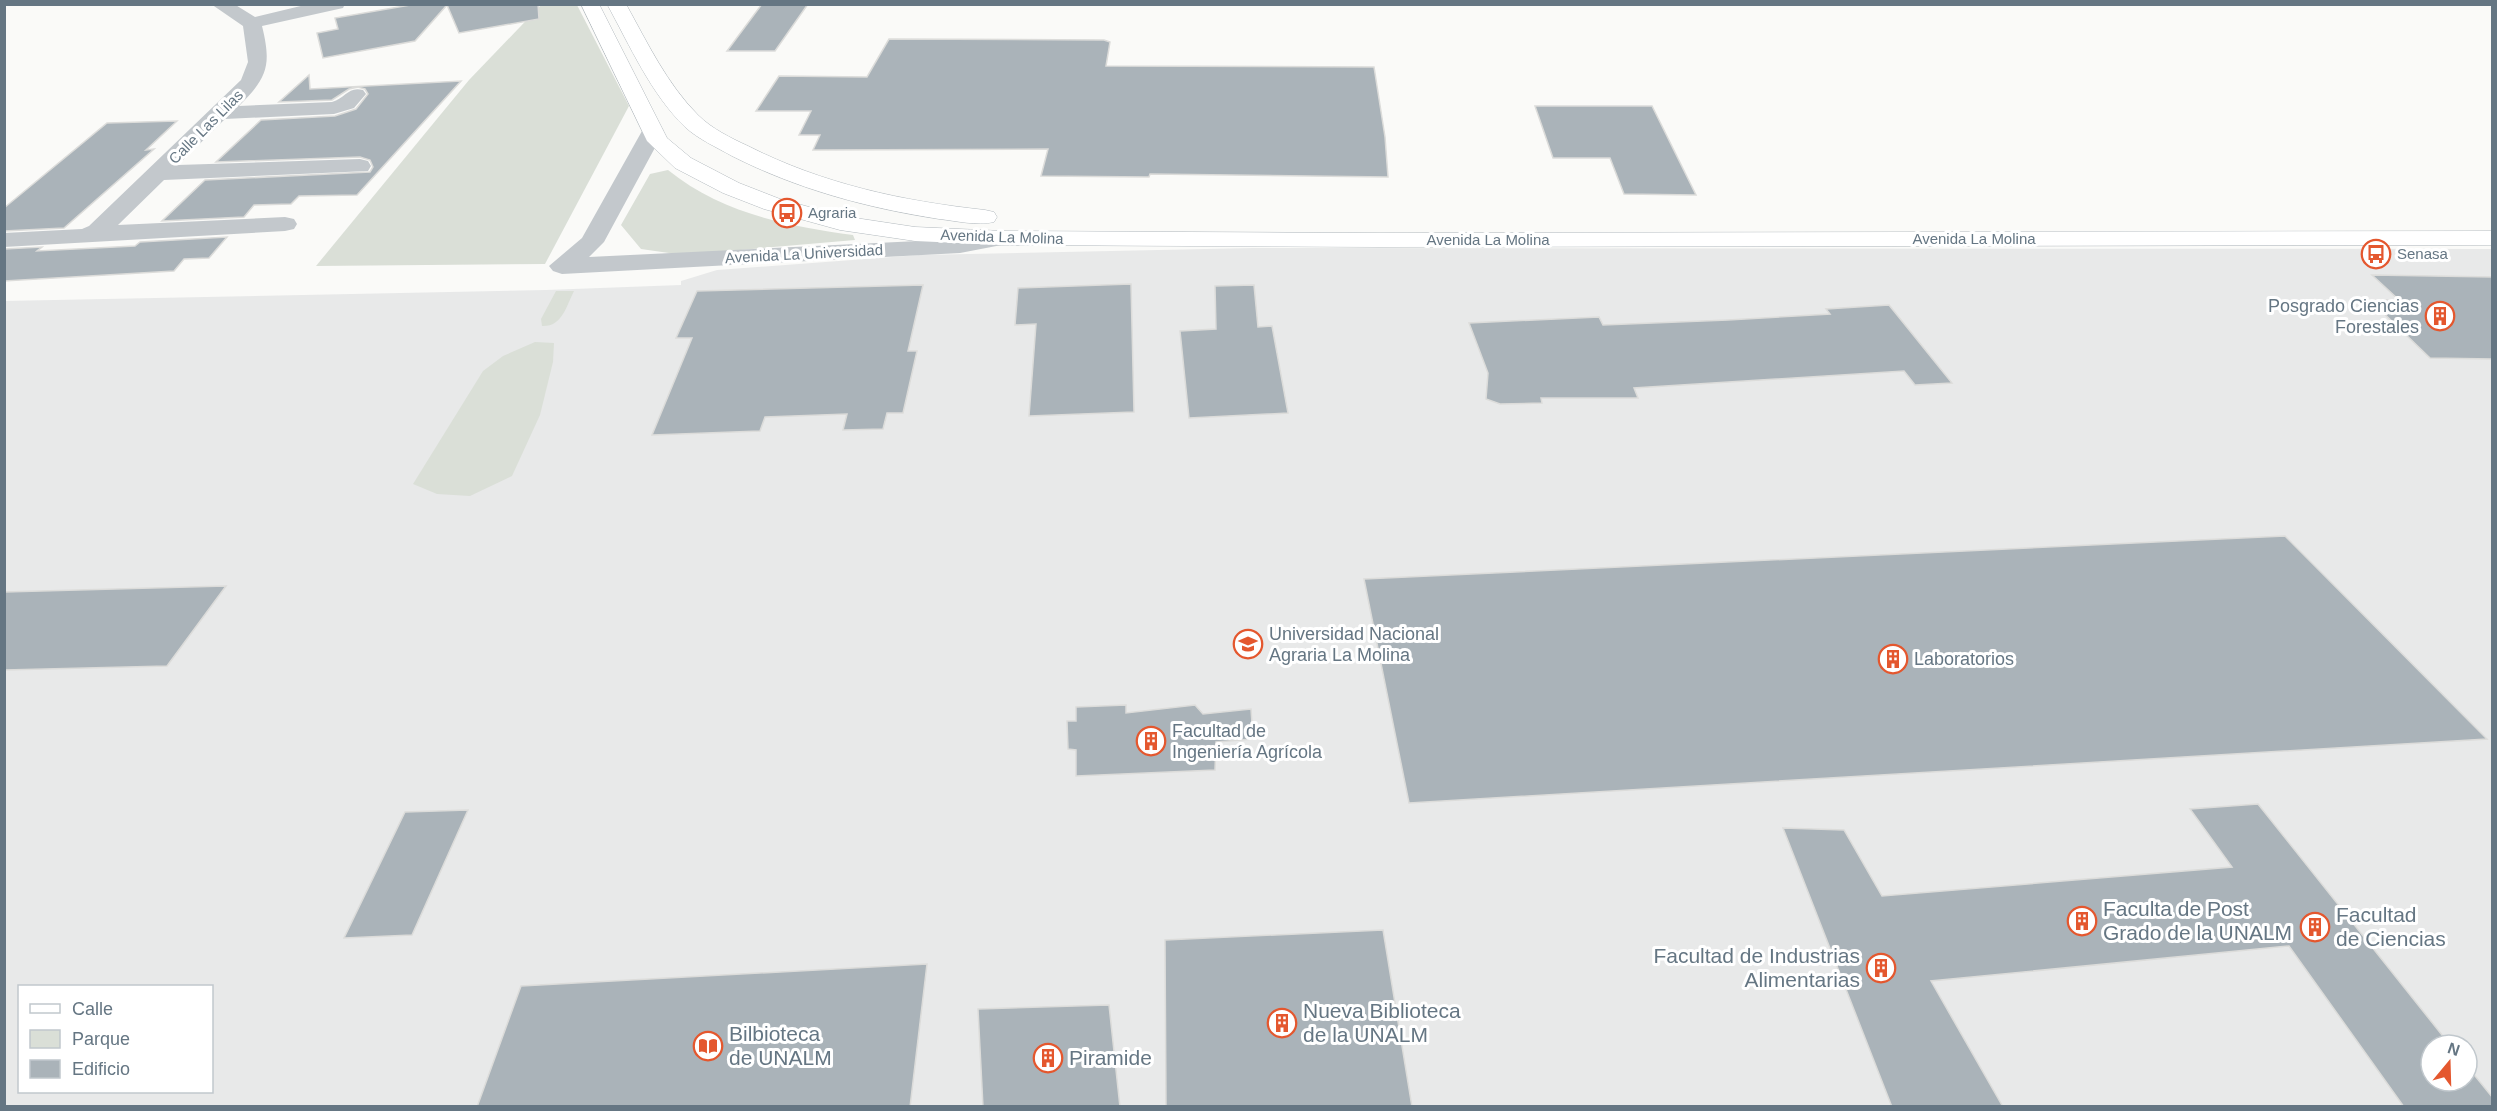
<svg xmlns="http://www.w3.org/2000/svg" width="2497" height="1111" font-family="Helvetica,sans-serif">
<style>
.built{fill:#e8e9e9;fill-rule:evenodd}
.green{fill:#dadfd7}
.building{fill:#aab3b9;stroke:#dcdcda;stroke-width:1.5}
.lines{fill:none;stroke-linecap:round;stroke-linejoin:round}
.secondary-casing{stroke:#b3babf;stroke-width:1}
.minor{fill:#c3c8cc;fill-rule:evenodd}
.secondary{fill:#fff;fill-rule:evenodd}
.labels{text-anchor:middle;stroke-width:6;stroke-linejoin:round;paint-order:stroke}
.far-street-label{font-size:15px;fill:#657683;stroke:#fff}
.far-poi-label{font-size:15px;fill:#657683;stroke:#fff;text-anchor:start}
.poi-label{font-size:18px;fill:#657683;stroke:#fff;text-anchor:start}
.near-poi-label{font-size:21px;fill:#657683;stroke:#fff;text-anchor:start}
</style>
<rect width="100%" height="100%" fill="#fafaf8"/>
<path class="built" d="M1253 248 2492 249V1106H5L4 301 546 290 681 285V281L717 270 919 255ZM20 986H212V1092H20ZM2431 1045H2467V1081H2431Z"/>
<g class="green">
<path d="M541 5H577L629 106 545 264 316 266 469 80Z"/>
<path d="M668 170C721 213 787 226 853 235L855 240 683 255 641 249 621 225 650 174Z"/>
<path d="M556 291H574C566 307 562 327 542 326L541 319Z"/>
<path d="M535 342 554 343 553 362 540 415 512 476 470 496 437 494 413 484 483 371 503 356Z"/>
</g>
<g class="building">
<path d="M416 4H538L539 19 459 33 447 5 415 41 323 58 317 33 338 29 335 18Z"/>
<path d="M762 4H808L775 51H727Z"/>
<path d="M889 39 1104 40 1110 42 1106 66 1374 67 1385 137 1388 177 1150 174 1149 177 1041 176 1048 149 813 150 820 135H799L811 111H756L779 76 867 77Z"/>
<path d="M309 75 310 89 461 81 357 195 299 196 291 204 254 205 244 217 162 221 205 180 370 172 373 167 370 160 360 157 216 162 261 120 335 116 356 109 368 94 365 89 358 87 349 89 332 100 279 102Z"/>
<path d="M1535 106H1652L1696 195 1624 194 1610 158H1553Z"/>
<path d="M177 121 146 150 154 149 64 228 4 231V208L107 123Z"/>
<path d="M227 237 209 258 184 259 174 271 4 281V249L42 247 37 251 135 246 140 242Z"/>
<path d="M2372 275 2493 277V359L2430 358 2370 300H2399Z"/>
<path d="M1131 284 1134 412 1029 416 1036 324 1015 325 1018 288Z"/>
<path d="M923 285 908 351H917L903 413H887L883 429 843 430 847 414 765 417 760 431 652 435 692 338H676L697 291Z"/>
<path d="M1254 285 1258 327 1272 326 1288 413 1189 418 1180 331 1216 329 1215 286Z"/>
<path d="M1889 305 1952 383 1915 385 1904 371 1634 388 1638 398H1541L1542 403 1500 404 1486 399 1488 373 1469 323 1599 317 1603 325 1728 320 1830 314 1826 309Z"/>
<path d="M2285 536 2487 739 1409 803 1364 579Z"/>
<path d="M226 586 167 666 4 670V592Z"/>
<path d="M1126 705V713L1195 705 1203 714 1251 709 1253 739 1216 742 1215 770 1076 776V750L1068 749 1067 721H1076V707Z"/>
<path d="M2258 804 2450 1045H2431V1081H2467V1066L2493 1098V1107H2404L2289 946 1931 981 2003 1107H1892L1783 828 1844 830 1882 896 2232 867 2190 809Z"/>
<path d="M468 810 412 935 344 938 405 812Z"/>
<path d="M1383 930 1412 1107H1166L1165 940Z"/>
<path d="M927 964 910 1107H477L521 986Z"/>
<path d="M1109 1005 1120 1107H983L978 1009Z"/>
</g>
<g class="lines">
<g class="secondary-casing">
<g id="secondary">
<path d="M581 4H599L667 138 691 158 739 183 780 199 842 216 915 227 1003 231 1379 233 2492 231V245L1379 247 1003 245 915 241 840 230 764 209 723 193 675 168 647 141Z"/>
<path d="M607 4H626C647 42 667 84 698 115 712 129 731 138 748 146 823 184 902 201 985 210L994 212 997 217 994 222C977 226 957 221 939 219 867 208 797 189 732 156 716 147 698 139 685 127 651 94 630 46 607 4Z"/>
</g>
</g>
<g class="minor">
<path d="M211 4H234L255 17 309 4H345L343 8 262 26C272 66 267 78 239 106L332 102C346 98 348 86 363 90L366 94 354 108 334 114 225 119 178 165 360 159 368 161 371 166 368 171 164 180 118 225 285 217 294 219 297 224 294 229 285 231 4 247V233L82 229 89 226 241 80 248 62 243 26Z"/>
<path d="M653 124 661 126 664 131 604 242 589 257 960 239 1003 231 1012 233 1015 238 1012 243 960 253 562 274 553 271 549 266 582 238 642 131 645 126Z"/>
</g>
<use href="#secondary" class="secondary"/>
</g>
<defs>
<g id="bus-ring" transform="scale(1.5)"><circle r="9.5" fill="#fff" stroke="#e4572e" stroke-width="1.5"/><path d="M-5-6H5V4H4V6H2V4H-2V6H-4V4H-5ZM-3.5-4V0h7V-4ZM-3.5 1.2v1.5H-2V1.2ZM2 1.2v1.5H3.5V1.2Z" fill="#e4572e"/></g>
<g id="building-ring" transform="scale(1.5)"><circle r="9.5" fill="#fff" stroke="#e4572e" stroke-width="1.5"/><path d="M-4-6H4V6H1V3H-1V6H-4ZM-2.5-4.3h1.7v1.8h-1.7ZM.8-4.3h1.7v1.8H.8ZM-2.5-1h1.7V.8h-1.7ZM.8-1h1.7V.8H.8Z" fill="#e4572e"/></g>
<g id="university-ring" transform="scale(1.5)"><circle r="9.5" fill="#fff" stroke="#e4572e" stroke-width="1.5"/><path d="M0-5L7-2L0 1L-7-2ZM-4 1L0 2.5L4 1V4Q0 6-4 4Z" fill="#e4572e"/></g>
<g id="library-ring" transform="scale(1.5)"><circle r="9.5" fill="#fff" stroke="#e4572e" stroke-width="1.5"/><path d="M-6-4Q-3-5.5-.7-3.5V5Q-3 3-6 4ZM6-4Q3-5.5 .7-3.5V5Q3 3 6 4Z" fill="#e4572e"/></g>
</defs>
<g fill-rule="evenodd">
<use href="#bus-ring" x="787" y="213"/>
<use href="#bus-ring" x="2376" y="254"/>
<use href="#building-ring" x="2440" y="316"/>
<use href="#university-ring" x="1248" y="644"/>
<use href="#building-ring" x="1893" y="659"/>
<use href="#building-ring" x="1151" y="741"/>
<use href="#building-ring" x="2082" y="921"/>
<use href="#building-ring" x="2315" y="927"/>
<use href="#building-ring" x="1881" y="968"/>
<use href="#building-ring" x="1282" y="1023"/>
<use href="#library-ring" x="708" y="1046"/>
<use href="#building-ring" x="1048" y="1058"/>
</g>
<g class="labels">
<g class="far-street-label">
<text transform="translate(206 127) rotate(-45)" y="5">Calle Las Lilas</text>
<text transform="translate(1002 237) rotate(2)" y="5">Avenida La Molina</text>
<text x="1974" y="244">Avenida La Molina</text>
<text x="1488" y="245">Avenida La Molina</text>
<text transform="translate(804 254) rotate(-3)" y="5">Avenida La Universidad</text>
</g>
<g class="far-poi-label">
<text x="808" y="218">Agraria</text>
<text x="2397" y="259">Senasa</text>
</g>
<g class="poi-label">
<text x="2419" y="312" text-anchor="end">Posgrado Ciencias<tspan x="2419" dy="21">Forestales</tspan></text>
<text x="1269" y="640">Universidad Nacional<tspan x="1269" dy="21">Agraria La Molina</tspan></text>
<text x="1914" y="665">Laboratorios</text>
<text x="1172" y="737">Facultad de<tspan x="1172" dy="21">Ingeniería Agrícola</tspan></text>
</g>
<g class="near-poi-label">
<text x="2103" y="916">Faculta de Post<tspan x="2103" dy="24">Grado de la UNALM</tspan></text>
<text x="2336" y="922">Facultad<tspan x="2336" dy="24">de Ciencias</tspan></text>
<text x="1860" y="963" text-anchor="end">Facultad de Industrias<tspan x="1860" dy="24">Alimentarias</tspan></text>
<text x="1303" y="1018">Nueva Biblioteca<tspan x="1303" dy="24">de la UNALM</tspan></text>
<text x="729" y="1041">Bilbioteca<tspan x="729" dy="24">de UNALM</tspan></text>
<text x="1069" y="1065">Piramide</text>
</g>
</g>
<rect width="2497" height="1111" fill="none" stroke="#657683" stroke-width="12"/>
<rect x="18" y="985" width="195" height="108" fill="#ffffff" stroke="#c1c8cd" stroke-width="1.5"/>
<rect x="30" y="1004" width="30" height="9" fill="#ffffff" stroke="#c1c8cd" stroke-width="1.5"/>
<text x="72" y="1015" font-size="18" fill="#657683">Calle</text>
<rect x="30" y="1030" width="30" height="18" fill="#dadfd7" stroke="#c1c8cd" stroke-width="1.5"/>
<text x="72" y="1045" font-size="18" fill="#657683">Parque</text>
<rect x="30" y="1060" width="30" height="18" fill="#aab3b9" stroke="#c1c8cd" stroke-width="1.5"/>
<text x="72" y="1075" font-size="18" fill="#657683">Edificio</text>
<g transform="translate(2449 1063) rotate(19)"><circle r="28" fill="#ffffff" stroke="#c1c8cd" stroke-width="1.5"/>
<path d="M0-4.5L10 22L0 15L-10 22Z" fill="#e4572e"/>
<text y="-9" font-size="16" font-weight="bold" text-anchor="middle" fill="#657683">N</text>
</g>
</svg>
